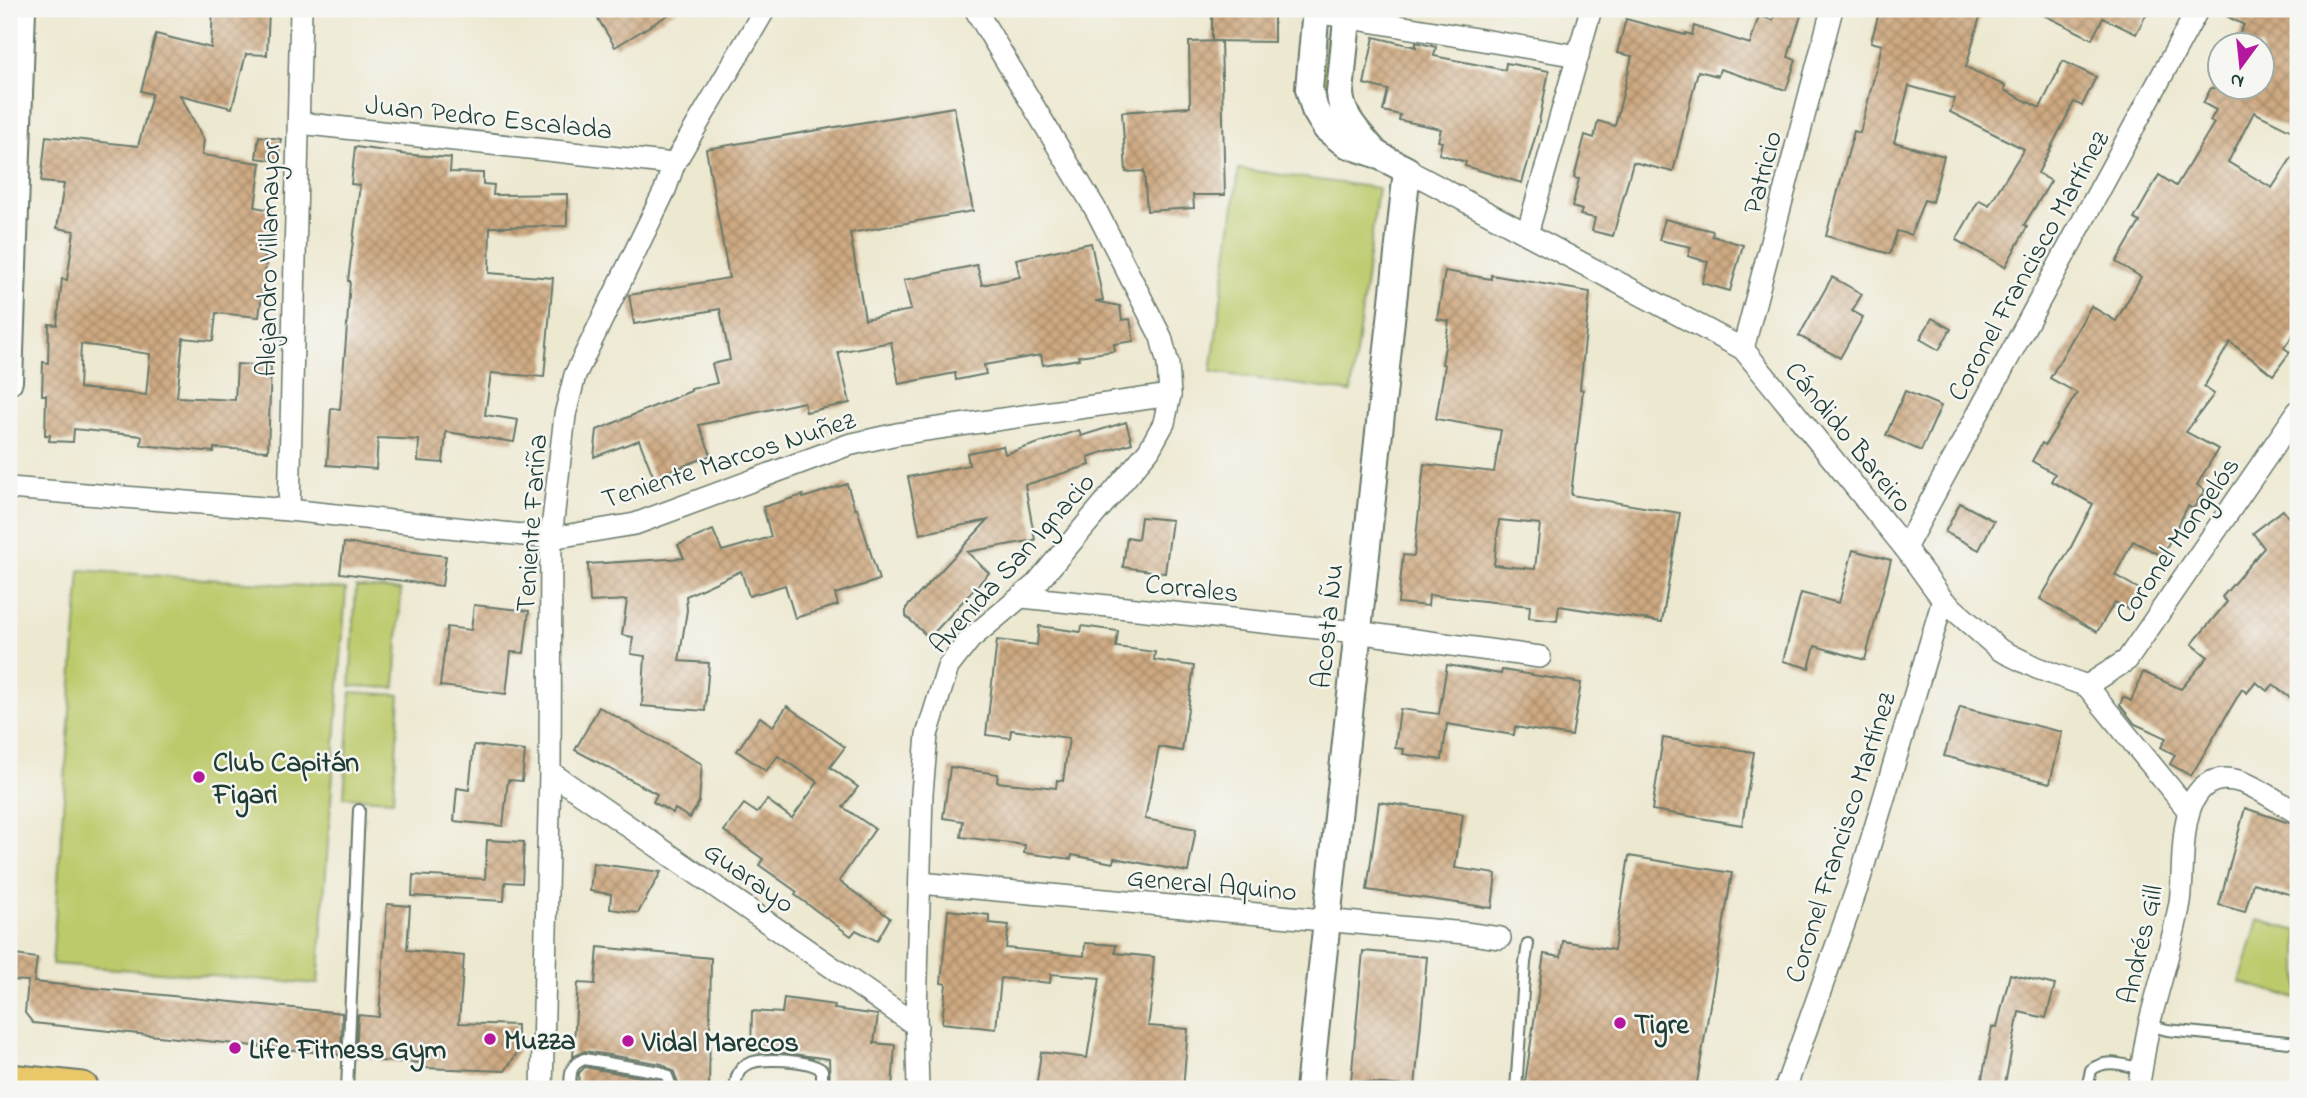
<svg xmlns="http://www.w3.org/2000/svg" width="2307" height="1098" font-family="'Indie Flower',sans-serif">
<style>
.grass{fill:url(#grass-dots);stroke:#6e8450;stroke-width:2}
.pitch{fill:#bdca6c;stroke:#6e8450;stroke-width:2}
.building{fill:url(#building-cross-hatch);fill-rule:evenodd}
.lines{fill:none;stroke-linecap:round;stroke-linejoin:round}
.service-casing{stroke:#67796b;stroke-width:14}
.minor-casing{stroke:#67796b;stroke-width:24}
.tertiary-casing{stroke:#67796b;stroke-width:30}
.primary-casing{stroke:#67796b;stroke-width:37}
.service{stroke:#fff;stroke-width:10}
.minor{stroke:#fff;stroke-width:21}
.tertiary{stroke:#fff;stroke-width:26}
.primary{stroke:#eac769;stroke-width:33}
.poi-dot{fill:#b5179e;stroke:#f6f6f2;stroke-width:2.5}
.labels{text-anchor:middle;stroke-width:5;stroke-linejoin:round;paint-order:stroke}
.street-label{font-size:28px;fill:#1f3d34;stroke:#f6f6f2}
.poi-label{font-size:28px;font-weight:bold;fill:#1f3d34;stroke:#f6f6f2;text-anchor:start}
</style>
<defs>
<pattern id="grass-dots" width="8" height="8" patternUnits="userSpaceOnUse" patternTransform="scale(1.75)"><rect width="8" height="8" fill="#bdca6c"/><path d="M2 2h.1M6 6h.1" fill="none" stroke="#a2ae5e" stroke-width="1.8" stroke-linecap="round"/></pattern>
<pattern id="building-cross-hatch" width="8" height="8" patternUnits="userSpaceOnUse" patternTransform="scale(1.75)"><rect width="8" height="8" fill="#cea981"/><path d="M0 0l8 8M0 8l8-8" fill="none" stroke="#a78b6a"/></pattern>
</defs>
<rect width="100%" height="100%" fill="#f6f6f2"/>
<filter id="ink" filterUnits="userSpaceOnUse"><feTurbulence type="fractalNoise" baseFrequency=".0143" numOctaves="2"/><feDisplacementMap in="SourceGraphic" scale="14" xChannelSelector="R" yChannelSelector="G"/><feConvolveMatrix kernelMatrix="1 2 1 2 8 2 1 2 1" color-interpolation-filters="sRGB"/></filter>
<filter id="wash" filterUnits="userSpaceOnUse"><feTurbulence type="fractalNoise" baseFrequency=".00686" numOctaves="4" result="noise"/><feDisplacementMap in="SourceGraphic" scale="28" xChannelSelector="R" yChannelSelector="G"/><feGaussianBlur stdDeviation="1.57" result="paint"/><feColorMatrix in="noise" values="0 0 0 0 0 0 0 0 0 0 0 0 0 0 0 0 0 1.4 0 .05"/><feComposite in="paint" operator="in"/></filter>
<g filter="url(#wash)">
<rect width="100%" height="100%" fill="#ede8d0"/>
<path class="grass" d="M1327 29 1333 31 1327 89 1320 90Z"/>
<g class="pitch">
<path d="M1239 169 1378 188 1351 392 1211 372Z"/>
<path d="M80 570 346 589 318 984 52 964Z"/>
<path d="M356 587 401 590 395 688 350 686Z"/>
<path d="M351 692 400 695 393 800 344 797Z"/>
<path d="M2258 920 2298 931V999L2240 982Z"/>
</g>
<g id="blocks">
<g class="building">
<path d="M213 9 269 10 267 55 246 54 232 108 180 95 204 140 202 155 261 163 255 207 271 210 264 257H267L259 317 216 313 213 341 183 338 177 397 235 400 237 364 271 366 268 451 214 448V452L141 445 142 436 74 429 73 442 49 441 50 435H45L46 395H42L43 362 48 363 49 324 57 325 62 279 67 280 74 231 57 228 64 184 41 182 46 136 138 146 152 94 141 91 156 34 211 48ZM81 344 150 354 146 395 79 388Z"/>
<path d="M592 9H678L615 47Z"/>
<path d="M1212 9H1274V42L1212 41Z"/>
<path d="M1776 9H1803L1788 57 1796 60 1786 90 1720 69 1718 76 1698 71 1673 172 1633 162 1613 236 1592 231 1595 218 1580 215 1582 210 1572 207 1579 179 1574 178 1585 135 1594 138 1598 121 1615 126 1632 56 1617 53 1626 19 1685 35 1686 33 1692 35 1694 26 1750 44 1759 16 1773 20Z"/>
<path d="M1880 9H1982L1966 67 2005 86 2004 90 2040 108 2063 61 2096 77 2082 106 2074 102 2038 173 2051 181 2024 225 2027 227 2005 267 1956 240 1979 200 1989 205 2024 149 1950 112 1955 99 1909 86 1894 142 1944 156 1932 202 1924 200 1911 235 1897 231 1890 254 1826 236 1854 131 1860 133 1882 45 1871 42Z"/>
<path d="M2032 9H2149L2136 34 2103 18 2092 39Z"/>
<path d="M2213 9H2298V134L2254 112 2228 162 2272 188 2298 148V328L2284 348 2290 352 2273 375 2230 342 2204 387 2214 394 2186 432 2218 449 2197 485 2205 490 2193 509 2188 506 2162 556 2133 541 2115 575 2139 589 2128 609 2115 602 2097 632 2040 599 2070 549 2093 504 2051 481 2055 474 2032 461 2042 443 2045 445 2077 393 2050 378 2091 306 2116 321 2141 277 2116 262 2140 222 2134 219 2159 175 2176 186 2214 123 2210 121 2216 110 2203 103 2211 88H2262V46H2233L2244 25Z"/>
<path d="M1374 37 1416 47V42L1436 47 1434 56 1505 70 1506 63 1549 71 1538 127 1522 183 1465 166 1466 162 1439 154 1442 142 1438 141 1441 129 1399 120 1400 115 1383 111 1388 90 1364 84Z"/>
<path d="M1221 41 1225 195H1193L1194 208 1147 211 1144 171 1126 172 1122 112 1190 107 1189 42Z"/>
<path d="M954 107 973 211 850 233 865 319 911 310 904 280 977 265 982 285 1020 277 1016 259 1091 243 1103 300 1095 301 1120 306 1122 320 1130 319 1134 341 1114 344 1115 351 1078 356 1079 359 1043 365 1041 355 984 365 986 374 956 380 955 373 899 384 891 342 838 352 850 403 806 412 804 402 699 425 711 455 654 478 639 440 594 457 597 430 691 391V389L717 383 712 364 730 360 720 309 634 324 629 295 729 278 706 149Z"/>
<path d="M259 136 281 139 278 161 256 158Z"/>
<path d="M355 147 401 153V154L451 158 450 172 483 173V184L494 185 493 195 567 194V226L490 227 489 273 553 278 544 377 491 373 485 415 518 420 514 442 446 432 443 463 418 461 419 440 378 438 376 469 327 465 331 408 340 409 346 339 350 281H348L360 185 351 184Z"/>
<path d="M1665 219 1713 231 1712 236 1743 245 1730 291 1702 283 1708 262 1688 256 1691 247 1659 240Z"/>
<path d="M1445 271 1491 279V275L1590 292 1580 389 1583 390 1571 495 1680 513 1662 622 1559 606 1557 621 1529 618 1530 606 1429 595 1428 606 1398 603 1403 555 1414 556 1424 464 1494 472 1501 430 1436 419 1445 365 1442 364 1449 321 1437 319ZM1499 520 1540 524 1535 569 1494 565Z"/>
<path d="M1832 277 1862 294 1852 311 1863 317 1840 358 1799 336Z"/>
<path d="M1932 318 1951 329 1939 350 1920 339Z"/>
<path d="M1905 391 1941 406 1921 451 1886 435Z"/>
<path d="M1126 422 1132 443 1088 457 1090 465 1025 485 1035 540 967 552 989 573 929 638 906 616V608L988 520 920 534 908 477 969 465 967 453 1003 446 1005 454 1079 430 1081 436Z"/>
<path d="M847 484 855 509 857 508 879 580 835 594 838 605 795 618 785 585 749 596 741 571 686 596 687 610 679 661 709 663 705 711 642 706 645 656 631 654 633 637 622 635 627 600 590 602 588 564 684 558 678 545 713 530 722 551 771 537 763 507 803 495V498Z"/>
<path d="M1960 503 1994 521 1979 550 1945 532Z"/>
<path d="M2283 510 2298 531V704L2273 685 2267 691 2256 682 2247 693 2242 689 2191 776 2170 764 2175 755 2161 747 2166 738 2135 724 2120 705 2123 697 2131 701 2143 672 2181 689 2208 657 2192 644 2227 602 2222 597 2264 548 2253 533Z"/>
<path d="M1141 517 1172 520 1165 573 1123 567 1127 537 1138 539Z"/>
<path d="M344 543 446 556 442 586 340 573Z"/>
<path d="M1853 550 1891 560 1865 660 1815 646 1809 668 1783 661 1801 593 1839 603Z"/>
<path d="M474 605 529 611 524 653 511 652 506 694 440 686 447 627 471 630Z"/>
<path d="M1039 626 1081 632 1082 626 1118 631 1116 647 1155 652 1154 660 1194 666 1182 751 1159 747 1145 819 1196 829 1188 872 1114 858 1113 863 1072 855 1071 859 1024 853 1025 845 961 837 963 821 943 818 950 767 998 774 997 782 1056 788 1057 780 1063 781 1069 738 1011 730 1010 738 986 735 997 640 1037 645Z"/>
<path d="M1447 665 1501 674 1502 670 1581 683 1572 736 1515 727 1514 735 1447 724 1442 760 1403 754 1404 749 1395 748 1400 709 1439 714Z"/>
<path d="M787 706 845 747 830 767 858 787 843 807 875 829 839 881 890 918 877 941 856 930 851 936 795 895 797 892 759 865 763 859 724 831 744 804 757 813 767 800 792 818 818 782 778 756 766 771 737 751 760 717 773 726Z"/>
<path d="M599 707 702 764 699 802 690 818 675 809 673 813 653 802 657 794 575 750Z"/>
<path d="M1960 707 2062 732 2050 783 1944 756Z"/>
<path d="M1663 738 1754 752 1742 825 1652 810Z"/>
<path d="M474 745 525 751 522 781 508 780 503 826 454 821 457 788 469 790Z"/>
<path d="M1379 802 1463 814 1455 868 1496 874 1492 908 1367 890Z"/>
<path d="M2245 808 2298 826V897L2253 883 2245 912 2219 905Z"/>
<path d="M487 840 524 842 522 883 505 882 504 901 412 896 413 875 485 879Z"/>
<path d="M1629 856 1732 873 1696 1089H1524L1544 954 1561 957 1563 941 1614 950Z"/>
<path d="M593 863 614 866 661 872 638 913 610 909 611 894 590 891Z"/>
<path d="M387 904 410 906 407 950 464 956 459 1023 517 1025V1053L505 1071 425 1068V1063L380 1061V1059L356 1056 358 1015 379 1017Z"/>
<path d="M948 910 989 915V923L1009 925 1006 948 1084 956 1085 943 1116 945 1115 953 1154 957 1152 981H1154L1148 1026 1188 1029 1183 1089H1036L1041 1052 1087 1058 1100 978 1051 974 1050 983 1001 978 996 1029 942 1023 946 984 941 983Z"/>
<path d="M598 947 711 958 709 1089H680L674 1072 662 1064 585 1051 573 1057 578 983 595 984Z"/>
<path d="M1363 951 1427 957 1415 1087 1351 1081Z"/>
<path d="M15 955 37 958 34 982 342 1013 341 1055 33 1023 25 1013 28 981 12 980Z"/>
<path d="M2010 974 2055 985 2046 1018 2019 1012 2004 1089H1980L1992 1027H1997Z"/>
<path d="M784 998 835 1005 834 1009 878 1015 874 1043 895 1045 892 1089H830L829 1059 785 1053 751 1052 752 1011 782 1013Z"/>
<path d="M585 1067 657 1080 661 1081 664 1089H578L579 1073Z"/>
</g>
</g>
</g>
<g filter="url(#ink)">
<use href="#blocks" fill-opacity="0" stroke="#67796b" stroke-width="2"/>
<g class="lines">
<g class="service-casing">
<g id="service">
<path d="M2149 1025 2167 1030 2298 1043"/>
<path d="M347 1089 359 810"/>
<path d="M570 1089C571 1074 568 1066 584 1059L660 1072 667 1076 672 1089"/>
<path d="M735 1089C736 1080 737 1070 746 1065 760 1056 809 1060 822 1070V1089"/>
<path d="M1516 1089 1525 963 1528 944"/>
<path d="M2087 1089 2091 1070C2107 1058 2123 1065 2142 1069"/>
</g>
</g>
<g class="minor-casing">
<g id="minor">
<path d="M1315 12 1578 56"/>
<path d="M299 123 674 164"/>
<path d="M1407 170 1743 349 1905 548 1943 600 2000 650 2037 668 2087 686 2188 810"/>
<path d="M1527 234 1591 9"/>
<path d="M1743 349 1832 9"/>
<path d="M9 488 289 510 551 538 635 524 848 445 897 434 1170 395"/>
<path d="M289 510 301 9"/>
<path d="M1905 548 2198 9"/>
<path d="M1022 597 1356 632 1540 657"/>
<path d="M2087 686 2127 660 2298 411"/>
<path d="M550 772 917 1026"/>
<path d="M920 883 1465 933 1500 938"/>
<path d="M542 1089 550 772 551 538 565 415 575 375 665 190 674 164 765 9"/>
<path d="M918 1089 916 1015 922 793 927 735 948 667 970 639 1036 584 1149 450 1164 423 1170 395 1168 364 1161 337 1096 210 975 9"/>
<path d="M1785 1089 1857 888 1943 600"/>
<path d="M2138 1089C2142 1067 2145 1043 2150 1021 2160 981 2173 942 2180 902 2185 870 2177 805 2206 785 2235 765 2273 801 2298 813"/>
</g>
</g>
<g class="tertiary-casing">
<g id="tertiary">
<path d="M1348 9 1340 93C1341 118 1361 135 1376 154"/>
<path d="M9 381 22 9"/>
<path d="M1309 1089 1407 170 1376 154 1346 144 1326 128 1315 110 1309 89 1316 9"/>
</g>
</g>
<g class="primary-casing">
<path id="primary" d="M9 1081 82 1089"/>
</g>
<use href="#service" class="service"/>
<use href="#minor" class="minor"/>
<use href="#tertiary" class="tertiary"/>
<use href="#primary" class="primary"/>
</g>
</g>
<g class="poi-dot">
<circle cx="199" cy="777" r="7"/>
<circle cx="1620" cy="1023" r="7"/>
<circle cx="490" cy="1039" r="7"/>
<circle cx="628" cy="1041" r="7"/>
<circle cx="235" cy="1048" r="7"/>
</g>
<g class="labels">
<g class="street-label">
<text transform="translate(489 116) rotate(6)" y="10">Juan Pedro Escalada</text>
<text transform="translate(1761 172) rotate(-75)" y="10">Patricio</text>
<text transform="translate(267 259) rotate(-89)" y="10">Alejandro Villamayor</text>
<text transform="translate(2027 265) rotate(-61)" y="10">Coronel Francisco Martínez</text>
<text transform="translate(1850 436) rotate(51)" y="10">Cándido Bareiro</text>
<text transform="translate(728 458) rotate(-18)" y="10">Teniente Marcos Nuñez</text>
<text transform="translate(530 523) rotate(-86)" y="10">Teniente Fariña</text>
<text transform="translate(2176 539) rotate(-55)" y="10">Coronel Mongelós</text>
<text transform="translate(1011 562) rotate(-48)" y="10">Avenida San Ignacio</text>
<text transform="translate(1192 587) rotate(6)" y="10">Corrales</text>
<text transform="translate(1326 626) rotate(-84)" y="10">Acosta Ñu</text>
<text transform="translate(1839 837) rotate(-72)" y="10">Coronel Francisco Martínez</text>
<text transform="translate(750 876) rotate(35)" y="10">Guarayo</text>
<text transform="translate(1212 883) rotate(5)" y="10">General Aquino</text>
<text transform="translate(2139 944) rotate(-77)" y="10">Andrés Gill</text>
</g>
<g class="poi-label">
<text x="213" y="771">Club Capitán<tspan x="213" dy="32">Figari</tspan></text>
<text x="1634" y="1033">Tigre</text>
<text x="504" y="1049">Muzza</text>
<text x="642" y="1051">Vidal Marecos</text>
<text x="249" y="1058">Life Fitness Gym</text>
</g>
</g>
<rect width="2307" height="1098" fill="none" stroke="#f6f6f2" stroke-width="35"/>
<g transform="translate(2241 66) rotate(195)"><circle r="33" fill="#f6f6f2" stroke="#a0aca6" stroke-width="2"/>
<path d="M0-5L12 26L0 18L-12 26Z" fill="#b5179e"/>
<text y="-10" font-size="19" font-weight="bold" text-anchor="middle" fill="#1f3d34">N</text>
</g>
</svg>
